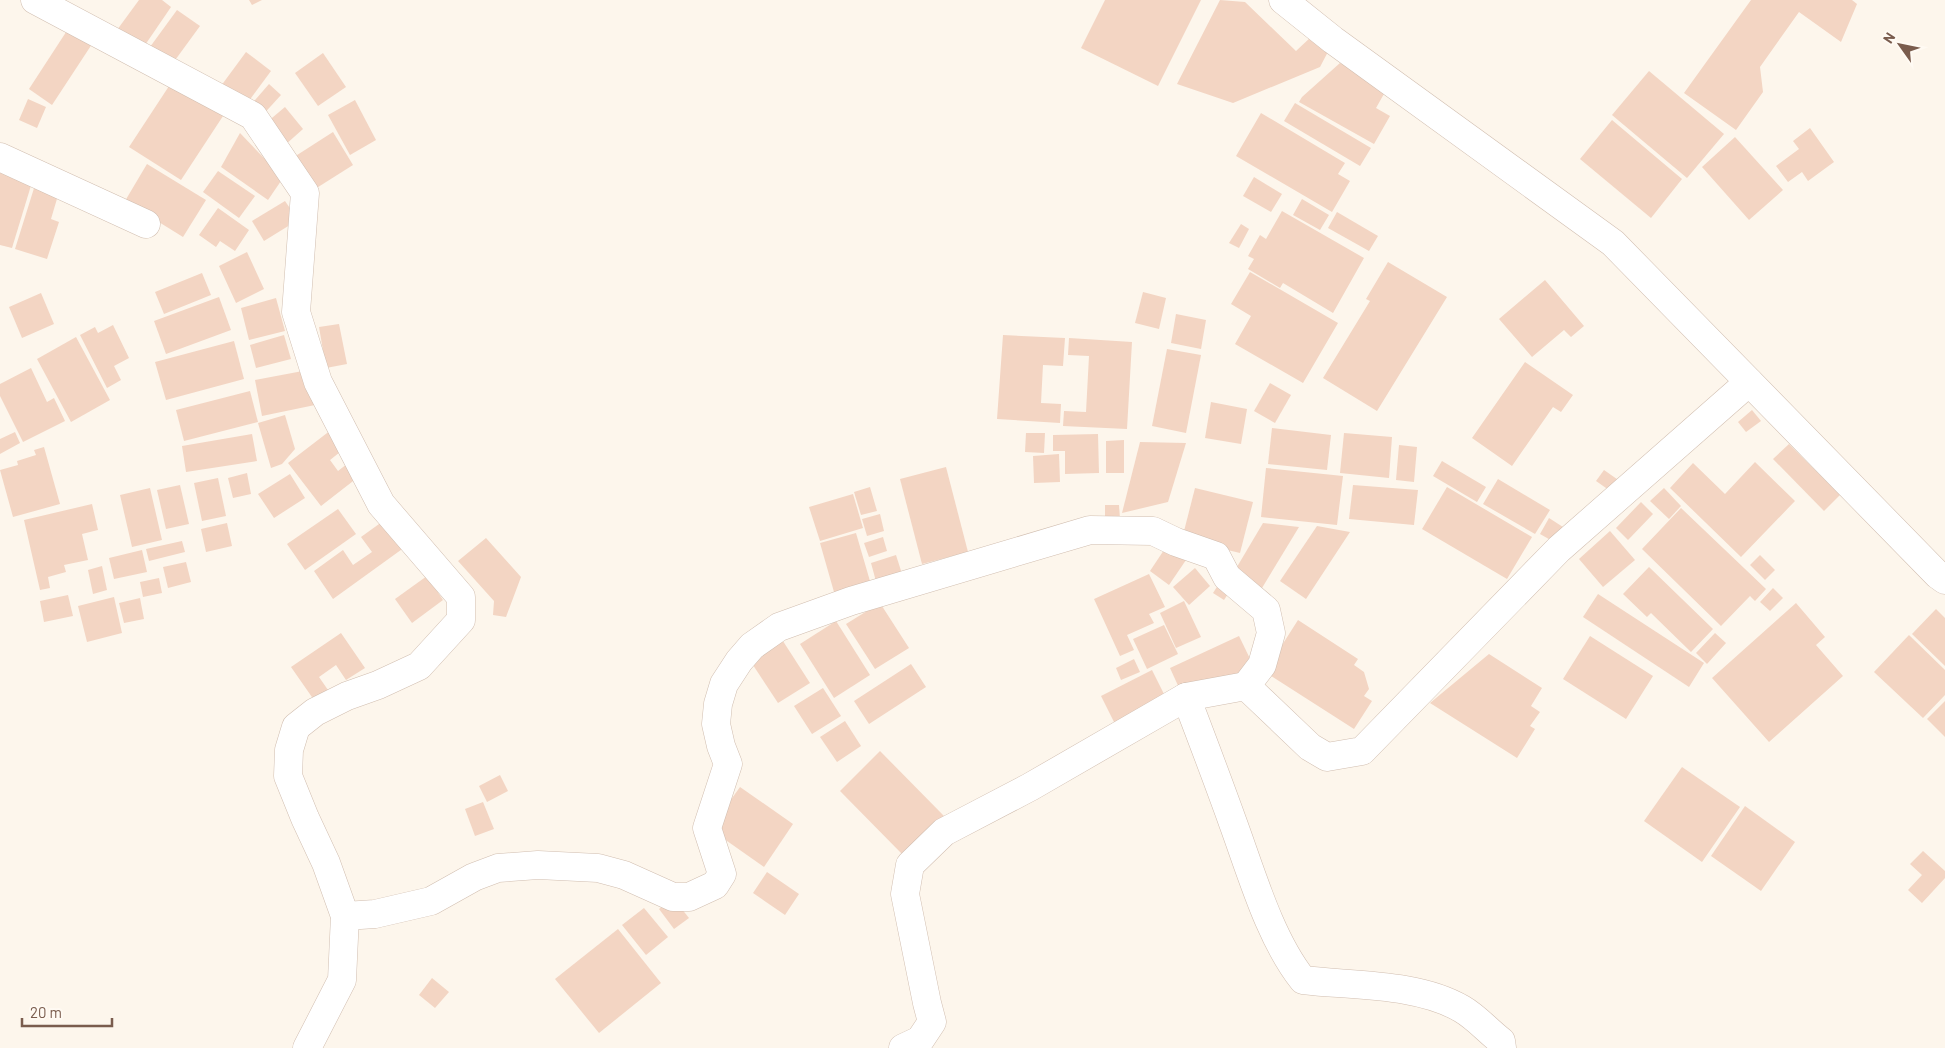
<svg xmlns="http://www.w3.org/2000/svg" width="1945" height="1048" font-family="Barlow,sans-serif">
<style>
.building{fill:#f3d5c3}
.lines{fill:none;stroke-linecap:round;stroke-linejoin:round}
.minor-casing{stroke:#d1beb0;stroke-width:29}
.tertiary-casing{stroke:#d1beb0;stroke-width:29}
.minor{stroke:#fff;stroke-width:28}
.tertiary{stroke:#fff;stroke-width:28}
</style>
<rect width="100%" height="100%" fill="#fdf6ec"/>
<g class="building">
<path d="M139 0H162L171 7 143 48 117 30Z"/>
<path d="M249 0H262L252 5Z"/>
<path d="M1105 0H1201L1158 86 1081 48Z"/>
<path d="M1220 0 1245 2 1296 51 1312 36 1331 46 1320 67 1233 103 1177 84Z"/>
<path d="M1751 0H1852L1857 4 1841 42 1799 12 1760 67 1763 92 1736 130 1684 93Z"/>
<path d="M177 10 200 26 173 63 150 47Z"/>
<path d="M70 26 94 41 52 105 29 89Z"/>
<path d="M246 52 271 71 243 109 218 90Z"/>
<path d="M323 53 346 87 318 106 295 73Z"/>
<path d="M1340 63 1389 85 1376 108 1390 116 1374 144 1299 102 1302 97Z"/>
<path d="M1649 71 1724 134 1687 178 1612 115Z"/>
<path d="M171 83 223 116 181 180 129 147Z"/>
<path d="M269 84 281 95 260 118 249 107Z"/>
<path d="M28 99 46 107 37 128 19 120Z"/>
<path d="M355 100 376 140 350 155 328 115Z"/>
<path d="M1295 103 1371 148 1360 166 1284 121Z"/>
<path d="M285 107 303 129 285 145 266 123Z"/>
<path d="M1261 113 1345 163 1338 174 1350 181 1332 212 1236 156Z"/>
<path d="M1612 120 1682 179 1651 218 1580 159Z"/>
<path d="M1810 128 1834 162 1808 181 1802 172 1788 182 1776 166 1799 149 1793 141Z"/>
<path d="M333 132 353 165 315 189 294 157Z"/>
<path d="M240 133 283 178 268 200 221 167Z"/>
<path d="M1735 137 1783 190 1749 220 1702 167Z"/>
<path d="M147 164 206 200 183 237 125 201Z"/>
<path d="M0 169 33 179 12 248 0 245Z"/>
<path d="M218 171 255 196 239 218 203 192Z"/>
<path d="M1254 177 1282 194 1271 212 1243 196Z"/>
<path d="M35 185 59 192 51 219 59 222 47 259 15 249Z"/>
<path d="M1302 199 1329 215 1320 230 1293 215Z"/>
<path d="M285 201 298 220 264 241 252 221Z"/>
<path d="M218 208 249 230 235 251 220 241 216 247 199 235Z"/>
<path d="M1282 211 1364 258 1333 313 1283 283 1280 288 1248 269 1254 259 1248 256 1260 235 1266 239Z"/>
<path d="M1337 212 1378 236 1369 251 1328 228Z"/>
<path d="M1241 224 1249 229 1239 248 1229 243Z"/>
<path d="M247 252 264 289 236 303 219 266Z"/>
<path d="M1388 262 1447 297 1377 411 1323 378 1370 301 1366 299Z"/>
<path d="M1250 272 1338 323 1303 383 1235 344 1251 316 1231 304Z"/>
<path d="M202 273 211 295 164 314 155 292Z"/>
<path d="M1545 280 1584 326 1571 337 1564 330 1532 357 1499 319Z"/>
<path d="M1143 292 1166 298 1159 329 1135 323Z"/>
<path d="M41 293 54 324 22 338 9 307Z"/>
<path d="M219 297 231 330 166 354 154 321Z"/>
<path d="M276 298 285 331 249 340 241 308Z"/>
<path d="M1176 314 1206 320 1201 349 1171 343Z"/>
<path d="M339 324 347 364 326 368 319 327Z"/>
<path d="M113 325 129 358 114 366 121 380 107 388 80 335 95 327 98 333Z"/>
<path d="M284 335 291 359 256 368 250 345Z"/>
<path d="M1003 335 1065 338 1063 366 1043 365 1041 403 1061 404 1060 423 997 419Z"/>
<path d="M76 337 110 400 71 422 37 359Z"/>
<path d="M1069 338 1132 342 1127 429 1063 426 1064 411 1086 412 1089 356 1068 355Z"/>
<path d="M234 341 244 379 166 400 155 362Z"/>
<path d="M1167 349 1201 355 1186 433 1152 426Z"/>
<path d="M1525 362 1573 395 1561 412 1553 407 1512 466 1472 438Z"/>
<path d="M31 368 47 402 54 398 65 421 23 442 0 396V384Z"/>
<path d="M308 370 315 405 262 416 255 380Z"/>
<path d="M1270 383 1291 395 1275 423 1254 411Z"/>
<path d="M250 391 258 422 184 441 176 410Z"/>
<path d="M1211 402 1247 409 1241 444 1205 438Z"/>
<path d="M1752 410 1761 421 1746 432 1738 422Z"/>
<path d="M285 415 295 449 282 464 271 468 258 423Z"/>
<path d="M1272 428 1331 435 1327 470 1268 464Z"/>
<path d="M331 430 345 448 330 460 338 471 347 464 357 478 321 506 288 463Z"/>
<path d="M15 432 20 443 0 454V439Z"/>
<path d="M1026 433H1045L1044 453 1025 452Z"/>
<path d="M1344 433 1392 437 1389 478 1340 473Z"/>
<path d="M252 434 257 461 186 472 182 446Z"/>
<path d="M1098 434 1099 473 1065 474V451H1053V435Z"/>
<path d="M1124 440V473H1106V441Z"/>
<path d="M1140 442 1186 443 1168 502 1122 513Z"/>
<path d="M1789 444 1840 495 1824 511 1773 459Z"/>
<path d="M1399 445 1417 447 1414 482 1396 480Z"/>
<path d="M44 447 60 504 13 517 0 470 18 465 17 461 36 455 34 450Z"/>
<path d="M1059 454 1060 482 1034 483 1033 456Z"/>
<path d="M1442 461 1486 487 1477 502 1433 476Z"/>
<path d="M1755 462 1795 501 1741 557 1670 488 1693 463 1725 494Z"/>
<path d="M946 467 968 552 922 564 900 479Z"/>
<path d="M1266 468 1343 476 1337 525 1261 517Z"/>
<path d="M1604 470 1624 484 1616 495 1596 481Z"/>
<path d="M247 473 251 494 233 498 228 478Z"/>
<path d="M290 474 305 498 274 518 258 494Z"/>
<path d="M218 478 226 516 202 521 194 483Z"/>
<path d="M1498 479 1550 510 1535 534 1483 504Z"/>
<path d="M180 485 189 524 166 529 157 490Z"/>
<path d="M1353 485 1418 490 1414 525 1349 519Z"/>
<path d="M870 487 877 511 861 515 854 492Z"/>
<path d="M1447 487 1532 537 1507 579 1422 529Z"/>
<path d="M150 488 162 540 132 547 120 495Z"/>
<path d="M1195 488 1253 502 1240 553 1182 539Z"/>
<path d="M1664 488 1681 506 1669 519 1650 501Z"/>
<path d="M853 494 863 528 820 541 809 507Z"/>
<path d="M1641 502 1653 514 1628 540 1616 528Z"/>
<path d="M92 504 98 530 82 534 88 560 64 565 66 572 48 577 50 588 40 590 24 520Z"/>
<path d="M1105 505H1119L1120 519H1105Z"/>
<path d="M1681 508 1766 589 1755 601 1750 596 1721 626 1642 549Z"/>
<path d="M338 509 356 534 305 570 287 544Z"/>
<path d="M880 514 884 531 867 536 862 519Z"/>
<path d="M1549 518 1563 527 1554 542 1540 534Z"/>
<path d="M386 519 405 547 333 599 314 571 343 550 353 565 372 552 361 537Z"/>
<path d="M227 523 232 546 206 552 201 529Z"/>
<path d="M1263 523 1299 527 1259 593 1231 577Z"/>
<path d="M1317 526 1350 532 1306 599 1280 581Z"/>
<path d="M1610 531 1635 560 1603 587 1579 559Z"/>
<path d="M856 533 872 588 836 599 820 543Z"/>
<path d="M883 537 887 551 869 557 864 543Z"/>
<path d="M486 538 521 577 506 617 493 615 494 601 458 561Z"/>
<path d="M182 541 185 552 149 561 146 549Z"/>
<path d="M1166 547 1186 560 1169 585 1150 571Z"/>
<path d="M142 550 147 572 114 579 109 558Z"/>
<path d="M896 555 903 577 877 585 871 563Z"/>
<path d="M1760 555 1775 570 1765 580 1750 565Z"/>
<path d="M186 562 191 582 168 588 163 567Z"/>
<path d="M102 566 107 590 93 594 88 570Z"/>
<path d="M1649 567 1713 629 1691 652 1651 613 1647 617 1623 594Z"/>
<path d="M1195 568 1210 586 1189 605 1173 587Z"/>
<path d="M1149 574 1165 607 1149 614 1154 623 1127 635 1134 650 1120 656 1094 599Z"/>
<path d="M427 576 443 600 412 623 395 599Z"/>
<path d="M159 578 162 593 143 597 140 582Z"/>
<path d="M1222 579 1233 586 1224 600 1213 593Z"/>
<path d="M1773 588 1783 598 1770 611 1760 602Z"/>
<path d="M1598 594 1704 663 1689 687 1583 617Z"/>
<path d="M68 595 73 616 44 622 40 601Z"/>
<path d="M114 597 122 633 87 642 78 606Z"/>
<path d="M140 598 144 619 124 623 119 603Z"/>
<path d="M1184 601 1201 637 1176 648 1160 613Z"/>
<path d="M880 603 909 648 875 669 846 624Z"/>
<path d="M1796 603 1825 637 1816 645 1843 676 1769 742 1712 678Z"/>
<path d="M1936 609 1945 618V666L1912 634Z"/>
<path d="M1298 620 1358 659 1354 665 1364 672 1369 689 1364 696 1372 701 1354 729 1265 672Z"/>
<path d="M836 621 870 675 834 698 800 644Z"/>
<path d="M1164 625 1178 654 1147 669 1133 639Z"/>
<path d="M341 633 365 668 346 680 336 665 319 677 328 690 314 700 291 667Z"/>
<path d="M1715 633 1726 643 1707 664 1696 653Z"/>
<path d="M1909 635 1945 670V695L1923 718 1874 672Z"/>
<path d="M1239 636 1255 669 1185 701 1170 668Z"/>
<path d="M1590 636 1653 676 1626 719 1563 679Z"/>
<path d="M781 638 810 683 778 703 749 659Z"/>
<path d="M1489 654 1542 688 1531 706 1540 712 1530 726 1535 729 1517 758 1430 703Z"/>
<path d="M1134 659 1140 672 1121 680 1116 668Z"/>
<path d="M911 664 926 687 869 724 854 701Z"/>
<path d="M1152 670 1168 702 1117 728 1101 696Z"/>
<path d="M823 688 841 716 812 734 794 706Z"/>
<path d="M1945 701V737L1927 719Z"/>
<path d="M845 721 861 746 837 762 820 737Z"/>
<path d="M880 751 944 816 904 856 840 791Z"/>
<path d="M1682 767 1740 807 1702 862 1644 821Z"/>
<path d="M500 775 508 791 487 802 479 786Z"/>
<path d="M740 787 793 824 764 867 710 829Z"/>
<path d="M483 802 494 829 475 836 465 809Z"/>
<path d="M1745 806 1795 842 1761 891 1711 856Z"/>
<path d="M1923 851 1945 871V878L1922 903 1908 890 1922 875 1910 864Z"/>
<path d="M767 872 799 894 785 915 753 893Z"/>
<path d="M673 898 689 918 674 929 659 909Z"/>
<path d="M644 908 668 937 646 955 622 925Z"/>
<path d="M618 929 661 983 599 1033 555 979Z"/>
<path d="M432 978 449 992 435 1008 419 995Z"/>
</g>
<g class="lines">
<g class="minor-casing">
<g id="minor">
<path d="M35 0 253 116 305 193 296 312 318 382 381 504 461 597V620L419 666 378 685 347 696 315 712 296 727 289 750 288 776 305 818 326 863 345 916 342 980 307 1048"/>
<path d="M0 157 146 224"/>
<path d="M1186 697C1202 739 1218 781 1233 823 1251 872 1270 939 1303 980 1353 986 1418 983 1462 1009 1476 1017 1488 1031 1501 1041L1502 1048"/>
<path d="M345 916 375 914 431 901 474 877 498 868 538 865 598 868 624 875 673 897H689L715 885 722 874 707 828 728 764 721 746 716 724 718 704 724 684 739 661 752 646 779 627 851 601 1090 530 1153 531 1176 542 1216 556 1227 577 1266 610 1271 633 1262 665 1246 686"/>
<path d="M903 1048 920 1040 932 1022 927 1003 905 894 910 865 944 832 1030 787 1186 697 1246 686 1310 747 1327 757 1362 751 1559 549 1749 382"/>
</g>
</g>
<g class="tertiary-casing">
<path id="tertiary" d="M1283 0 1333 40 1613 243 1938 575 1945 580"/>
</g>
<use href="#minor" class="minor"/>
<use href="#tertiary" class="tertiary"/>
</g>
<g transform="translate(1900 45) rotate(303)" stroke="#fffaf3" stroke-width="4" paint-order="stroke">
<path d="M0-4L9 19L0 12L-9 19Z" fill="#7a5c4d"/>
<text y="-8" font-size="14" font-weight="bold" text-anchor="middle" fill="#7a5c4d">N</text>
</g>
<path d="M22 1018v8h90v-8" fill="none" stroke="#7a5c4d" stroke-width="2.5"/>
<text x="30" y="1018" font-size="15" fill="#7a5c4d" stroke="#fffaf3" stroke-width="4" paint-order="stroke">20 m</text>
</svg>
